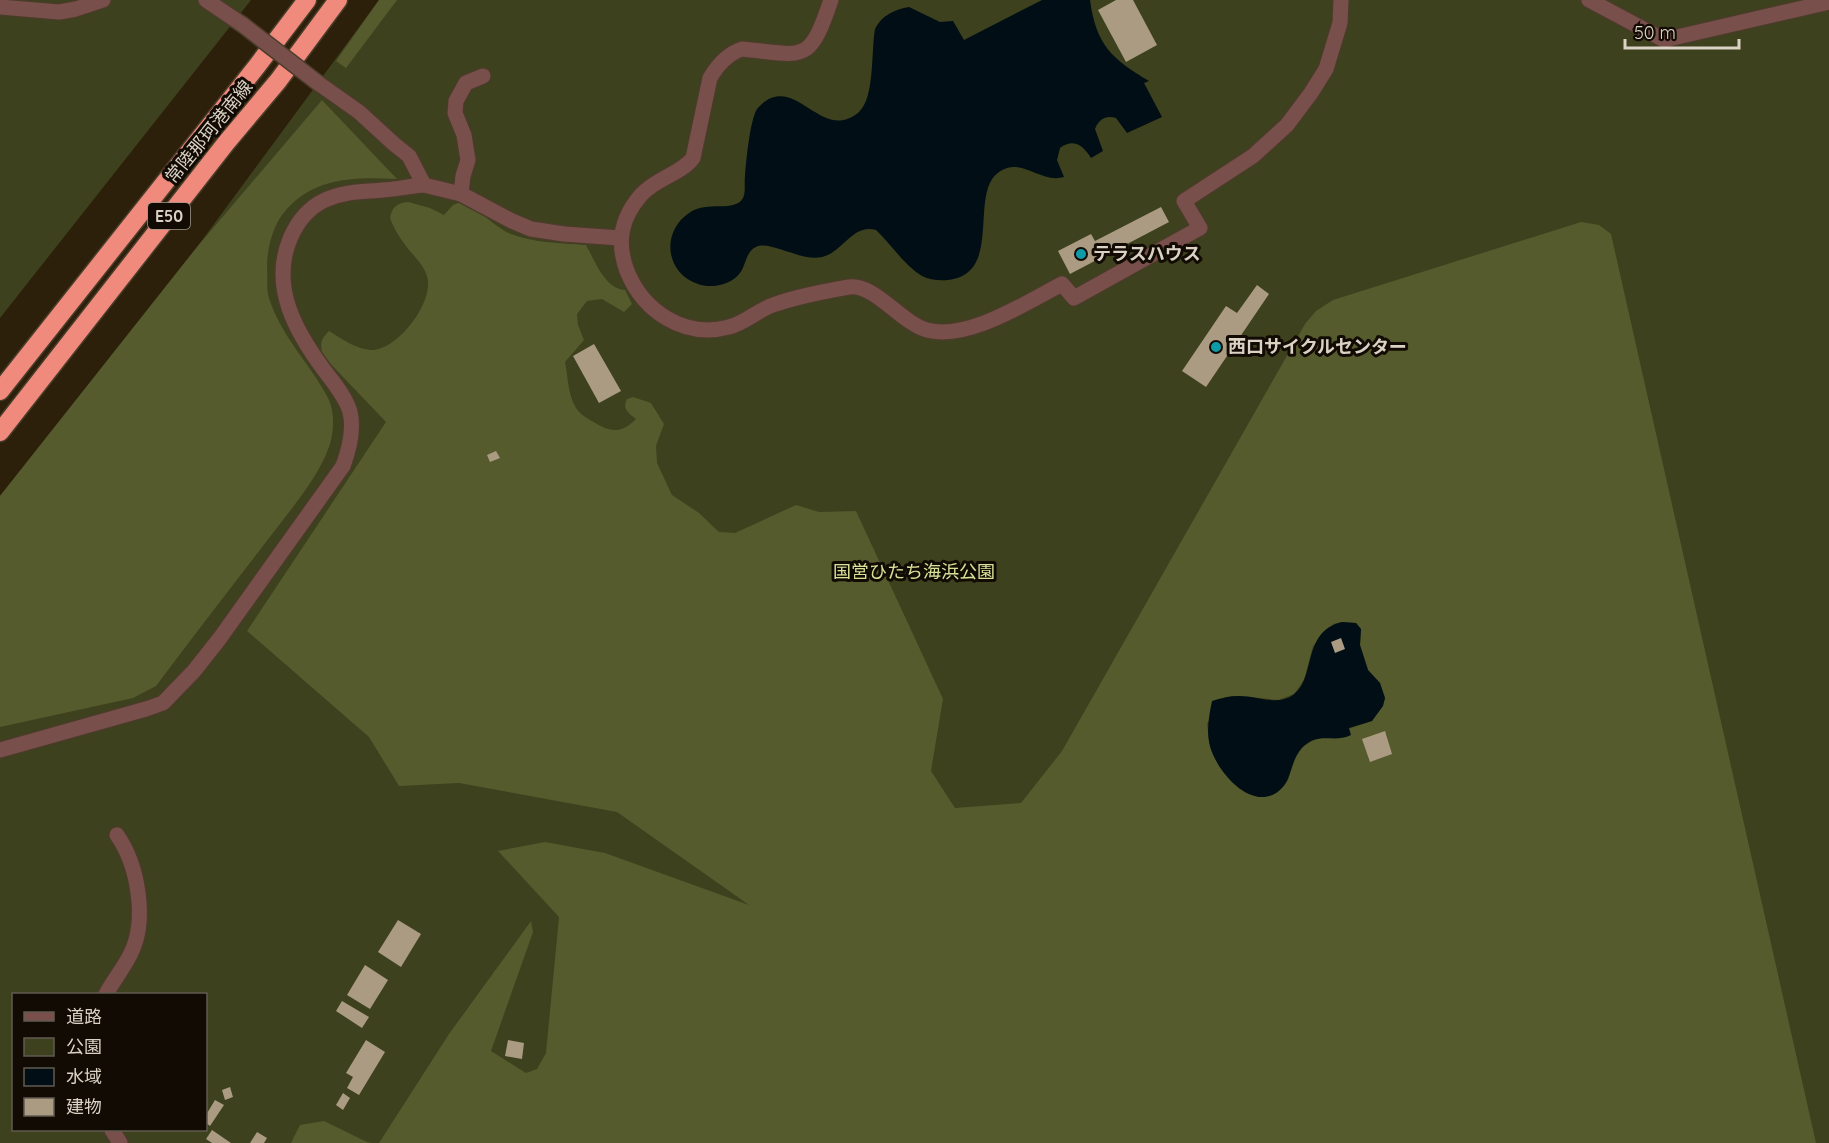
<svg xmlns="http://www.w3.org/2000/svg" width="1829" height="1143" font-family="Quicksand,'Noto Sans JP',sans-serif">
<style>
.green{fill:#3d411d;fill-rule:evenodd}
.forest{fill:#565b2e;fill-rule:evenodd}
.water{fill:#010e15}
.building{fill:#ab9b82}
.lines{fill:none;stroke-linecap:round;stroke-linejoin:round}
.minor-casing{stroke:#493c29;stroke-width:18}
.highway-casing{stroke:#493c29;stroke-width:21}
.minor{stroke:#784f4a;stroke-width:15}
.highway{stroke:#f08a7d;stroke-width:18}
.minor-bridge-casing{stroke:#493c29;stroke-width:18;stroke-linecap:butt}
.minor-bridge{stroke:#784f4a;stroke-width:15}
.culture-dot{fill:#0f9aa8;stroke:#110b04;stroke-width:2}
.labels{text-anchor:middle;stroke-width:6;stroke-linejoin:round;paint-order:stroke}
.shield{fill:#110b04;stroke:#9e968b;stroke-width:1.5}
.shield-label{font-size:16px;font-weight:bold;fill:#dad2c5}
.street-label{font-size:18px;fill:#dad2c5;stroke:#110b04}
.poi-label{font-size:18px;font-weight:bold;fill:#dad2c5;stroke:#110b04;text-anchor:start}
.park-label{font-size:18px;fill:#d8e297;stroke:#110b04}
</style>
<rect width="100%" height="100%" fill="#2d200b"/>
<g class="green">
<path d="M0 0H251L0 318Z"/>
<path d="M379 0H1829V1143H0V496L197 247ZM14 994H206V1130H14Z"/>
</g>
<g class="forest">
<path d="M379 0H397L346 68 336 61Z"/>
<path d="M322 100 397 179C353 177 311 177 282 215 272 229 267 250 267 267 268 277 266 289 269 298 281 337 311 364 329 400 334 411 334 427 331 440 323 473 287 514 266 542 229 590 192 638 156 686L133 698 0 727V496L197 247Z"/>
<path d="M408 202 430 208 444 215 453 205 460 202C480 208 492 226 511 234 534 243 562 243 586 245 595 261 605 289 625 290L632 304 624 312 602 299 587 301 577 314 578 325 584 340 565 362C568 377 568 395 576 408 579 413 585 417 590 420 608 431 619 436 636 419 628 413 622 409 627 399L633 397 651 403 664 424 656 446 657 463 672 495 699 513 719 532 735 533 796 505 819 512 856 511 943 699 931 771 955 808 1021 803 1062 751 1305 324 1316 311 1333 300 1581 222 1599 225 1611 234 1816 1143H379L449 1034 531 921 533 932 491 1051 526 1073 537 1069 546 1053 559 917 498 851 545 842 605 853 749 905 617 812 459 783 399 786 369 737 247 631 386 422 323 356C320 344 320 340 329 331 342 339 356 349 371 350 397 351 435 302 427 276 423 263 411 254 403 242 398 235 393 227 390 218 392 207 397 203 408 202ZM1342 622 1356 623 1361 629 1360 645 1368 670 1380 683 1385 698 1383 705 1372 721 1312 741 1301 748 1293 758 1288 780 1277 793 1220 768 1210 747 1207 724 1225 697 1241 696 1278 700 1294 694 1304 680 1313 646 1333 624Z"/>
<path d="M324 1121 367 1142 372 1143H291L300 1125Z"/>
</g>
<g class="water">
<path d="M1042 0H1090C1096 45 1112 59 1149 81L1144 83 1162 117 1127 133 1116 118C1106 115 1099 119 1095 129L1103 151 1091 158C1083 145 1073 138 1060 148L1057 160 1064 177C1040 184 1021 156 999 172 968 193 1004 274 948 280 939 281 930 280 922 276 904 265 891 244 876 230 853 223 843 252 822 257 801 262 770 240 756 247 746 251 746 265 740 273 731 285 711 289 698 284 665 273 661 232 689 213 707 200 735 213 743 198 746 191 744 184 745 176 746 162 750 120 757 109 760 105 766 100 771 98 802 86 825 141 859 112 875 97 871 51 875 29 881 16 895 9 909 7L940 22 953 21 964 40Z"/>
<path d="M1342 622 1356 623 1361 629 1360 645 1368 670 1380 683 1385 698 1383 706 1372 721 1349 728 1351 735C1338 742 1324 735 1311 741 1287 754 1296 781 1276 793 1249 810 1216 770 1210 746 1206 731 1209 716 1212 701 1221 698 1229 696 1239 696 1257 696 1278 706 1293 695 1317 678 1301 632 1342 622Z"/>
</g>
<g class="building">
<path d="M1116 0H1133L1157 45 1126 62 1098 10Z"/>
<path d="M1161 207 1169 222 1070 274 1058 251 1091 234 1095 241Z"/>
<path d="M1257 285 1269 294 1206 387 1182 371 1226 306 1237 313Z"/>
<path d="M594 344 621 391 599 403 573 356Z"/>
<path d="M496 451 500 458 490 462 487 455Z"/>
<path d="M1341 638 1345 649 1335 653 1331 642Z"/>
<path d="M1385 731 1392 754 1370 762 1362 739Z"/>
<path d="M398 920 421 934 401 967 378 952Z"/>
<path d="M365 965 388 980 370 1009 347 995Z"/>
<path d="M342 1001 369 1017 362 1028 336 1011Z"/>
<path d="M366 1040 385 1052 359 1095 347 1088 353 1077 346 1073Z"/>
<path d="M508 1040 524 1043 522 1059 505 1056Z"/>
<path d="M230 1087 233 1097 225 1100 222 1090Z"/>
<path d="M343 1093 350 1098 343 1110 336 1105Z"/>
<path d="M215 1100 224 1105 210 1126 206 1123V1115Z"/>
<path d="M212 1130 231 1143H212L206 1139Z"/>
<path d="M257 1132 267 1138 264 1143H250Z"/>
</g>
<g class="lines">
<g class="minor-casing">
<g id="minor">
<path d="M206 0 243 25"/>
<path d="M831 0C809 65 805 55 742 49 727 54 717 66 710 78L693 158C681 174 656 178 641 195 621 218 616 242 627 271 643 311 684 339 729 327 745 323 758 310 773 305 795 297 826 291 849 287 874 283 901 323 927 330 968 341 1027 302 1062 284L1074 298 1200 228 1184 201 1253 156 1287 125 1311 93 1326 69 1340 23 1341 0"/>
<path d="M1589 0 1664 40 1829 2"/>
<path d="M0 7 59 12 76 9 103 0"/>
<path d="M318 83 359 112 394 144 409 156 424 185 461 194 512 221 531 229 564 234 620 238"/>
<path d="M461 194 463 176 468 160 464 135 455 113 456 101 466 83 483 76"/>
<path d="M0 750 146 709 163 703 194 671 220 638 343 466C349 450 354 429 350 412 346 397 333 382 324 370 296 332 270 287 290 239 297 222 308 208 325 200 344 191 363 192 383 190 397 189 411 186 424 185"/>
<path d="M106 994C113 981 123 969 130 955 148 921 138 865 117 835"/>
<path d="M112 1130 120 1143"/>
</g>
</g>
<g class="highway-casing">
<g id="highway">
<path d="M0 391 257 66 307 0"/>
<path d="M0 432 226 143 278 81 338 0"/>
</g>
</g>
<use href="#minor" class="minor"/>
<use href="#highway" class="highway"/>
<g class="minor-bridge-casing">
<path id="minor-bridge" d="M243 25 318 83"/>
</g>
<use href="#minor-bridge" class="minor-bridge"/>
</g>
<g class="culture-dot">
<circle cx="1081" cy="254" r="6"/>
<circle cx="1216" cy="347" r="6"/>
</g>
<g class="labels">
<rect class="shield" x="148" y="203" width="42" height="26" rx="4.5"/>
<g class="shield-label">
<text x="169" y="222">E50</text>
</g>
<g class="street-label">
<text transform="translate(209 132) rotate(-51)" y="6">常陸那珂港南線</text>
</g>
<g class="poi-label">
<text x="1093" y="260">テラスハウス</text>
<text x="1228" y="353">西口サイクルセンター</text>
</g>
<g class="park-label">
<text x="914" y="578">国営ひたち海浜公園</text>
</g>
</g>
<rect x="12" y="993" width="195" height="138" fill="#110b04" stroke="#615b51" stroke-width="1.5"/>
<rect x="24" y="1012" width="30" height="9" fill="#784f4a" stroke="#615b51" stroke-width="1.5"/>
<text x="66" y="1023" font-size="18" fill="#dad2c5">道路</text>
<rect x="24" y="1038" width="30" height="18" fill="#3d411d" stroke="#615b51" stroke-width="1.5"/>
<text x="66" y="1053" font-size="18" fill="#dad2c5">公園</text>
<rect x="24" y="1068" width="30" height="18" fill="#010e15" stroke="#615b51" stroke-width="1.5"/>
<text x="66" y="1083" font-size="18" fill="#dad2c5">水域</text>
<rect x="24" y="1098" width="30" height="18" fill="#ab9b82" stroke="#615b51" stroke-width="1.5"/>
<text x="66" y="1113" font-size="18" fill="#dad2c5">建物</text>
<path d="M1625 39v9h114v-9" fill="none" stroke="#dad2c5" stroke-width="3"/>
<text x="1634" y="39" font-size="18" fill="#dad2c5" stroke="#110b04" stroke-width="4.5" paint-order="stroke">50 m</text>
</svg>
